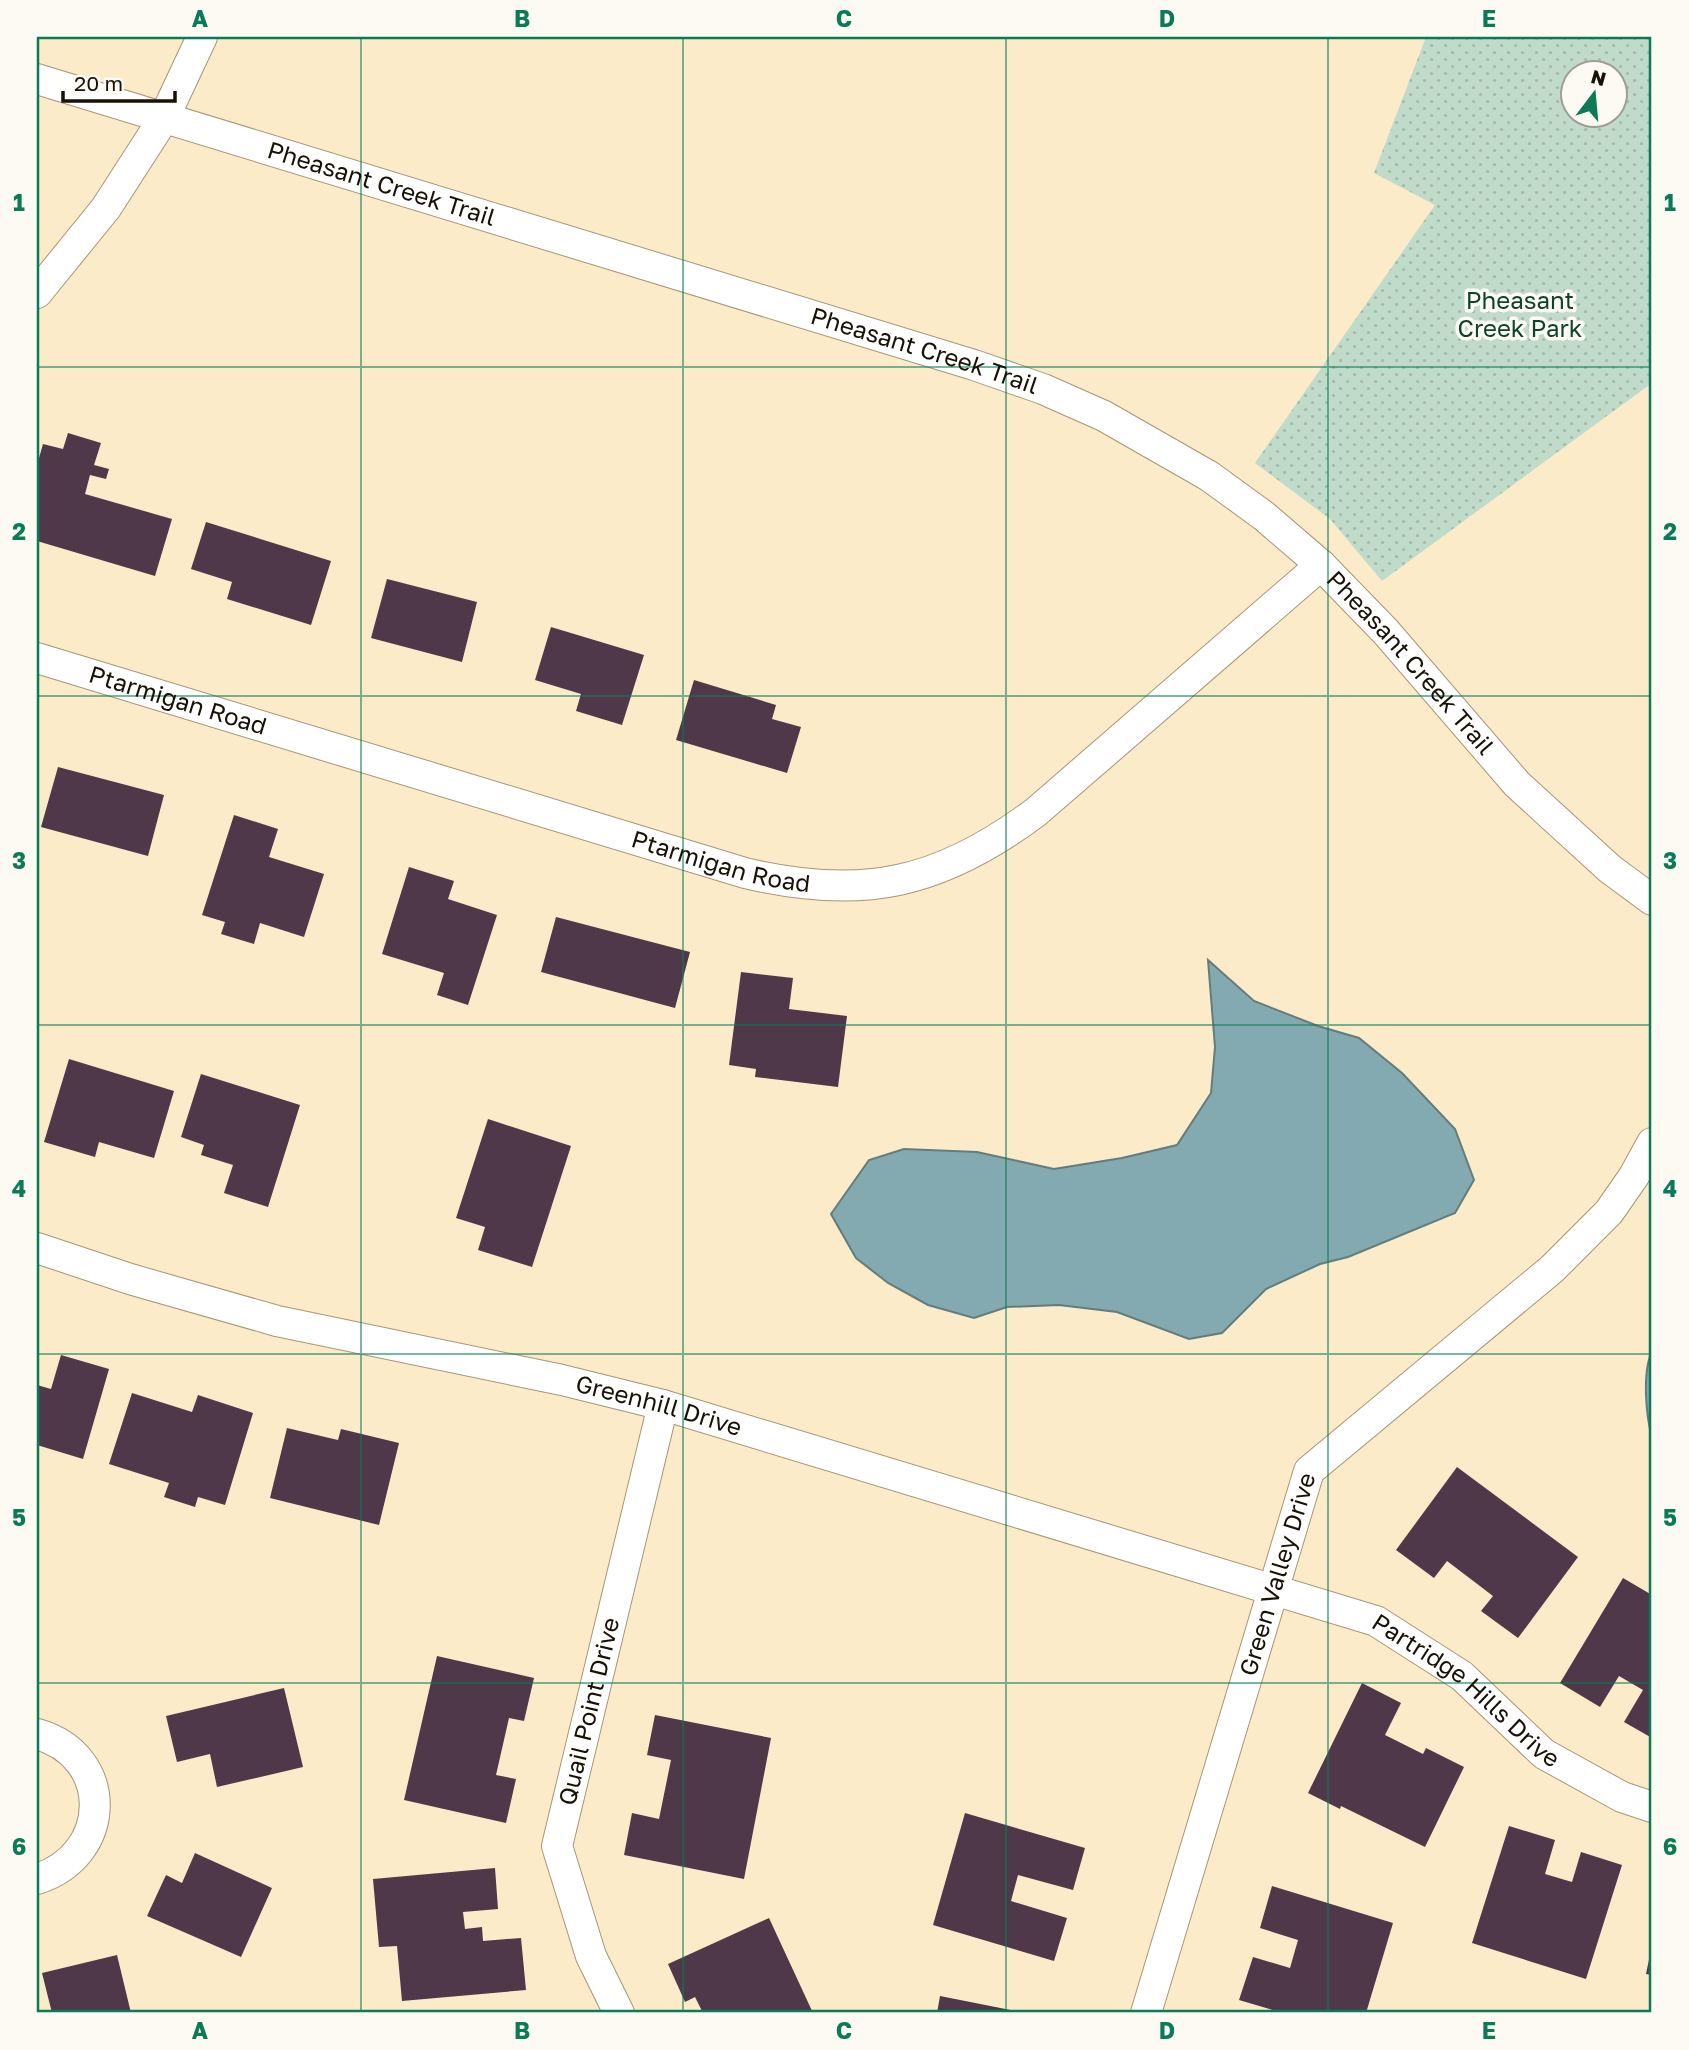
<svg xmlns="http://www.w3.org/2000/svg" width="1689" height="2050" font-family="'Golos Text',sans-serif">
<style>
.park{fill:url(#park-dots);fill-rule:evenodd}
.water{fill:#83aab0;stroke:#637c7d;stroke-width:2}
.building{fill:#4e384a}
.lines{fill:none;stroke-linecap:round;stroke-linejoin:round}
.minor-casing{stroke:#a69676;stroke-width:32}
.minor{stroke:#fff;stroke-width:30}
.grid{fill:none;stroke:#0b7b57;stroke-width:2;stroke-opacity:0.55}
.labels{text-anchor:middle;stroke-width:7;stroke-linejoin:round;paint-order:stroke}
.street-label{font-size:24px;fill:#181206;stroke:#fdfaf3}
.park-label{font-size:24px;fill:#0d4328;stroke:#fdfaf3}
.neatline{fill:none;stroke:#0b7b57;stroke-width:2.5}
.grid-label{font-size:23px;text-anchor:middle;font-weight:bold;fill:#0b7b57}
</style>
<defs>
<pattern id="park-dots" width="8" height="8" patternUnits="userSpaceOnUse" patternTransform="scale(1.75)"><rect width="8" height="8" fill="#c0dbc9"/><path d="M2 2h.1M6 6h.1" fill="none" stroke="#a4bbab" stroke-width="1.8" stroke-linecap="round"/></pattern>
</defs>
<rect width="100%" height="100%" fill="#fcebc9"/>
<path class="park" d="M1426 37H1652V383L1382 581 1330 519 1255 463 1435 205 1374 173ZM1574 74H1616V116H1574Z"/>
<g class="water">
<path d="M1208 960 1254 1001 1318 1026 1359 1038 1402 1073 1455 1129 1474 1180 1455 1213 1348 1257 1320 1264 1266 1289 1222 1333 1189 1339 1117 1312 1059 1305 1007 1307 974 1318 928 1305 888 1283 856 1258 831 1214 869 1160 904 1149 977 1152 1054 1169 1122 1158 1177 1145 1211 1093 1215 1047Z"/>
<path d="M1652 1351V1438C1646 1415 1642 1373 1652 1351Z"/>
</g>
<g class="building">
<path d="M68 433 101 443 94 465 109 469 106 479 90 475 85 494 172 519 155 576 37 541V465L43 444 63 449Z"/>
<path d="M206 522 331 561 311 625 227 599 232 582 191 569Z"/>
<path d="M387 579 477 602 462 662 371 638Z"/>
<path d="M551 627 644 655 622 725 576 711 581 694 535 680Z"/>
<path d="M694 680 776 705 772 719 801 727 787 773 676 740Z"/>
<path d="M58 767 164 795 148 856 41 827Z"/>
<path d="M234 815 278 829 269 857 324 874 304 937 260 923 254 944 221 934 225 922 202 915Z"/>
<path d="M409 867 454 881 448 899 497 915 468 1005 437 995 444 973 382 954Z"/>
<path d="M556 917 690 952 675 1008 541 972Z"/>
<path d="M741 972 793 978 789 1009 847 1016 838 1087 755 1077 756 1069 729 1065Z"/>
<path d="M69 1059 174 1091 154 1158 99 1142 95 1157 44 1142Z"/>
<path d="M201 1074 300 1105 268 1207 224 1193 233 1165 201 1155 204 1145 181 1137Z"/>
<path d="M488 1119 571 1146 532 1267 478 1250 485 1227 456 1218Z"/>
<path d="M61 1355 109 1369 83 1459 37 1445V1385L51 1389Z"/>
<path d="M132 1393 192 1412 198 1395 253 1413 225 1505 198 1497 195 1507 164 1497 169 1483 109 1464Z"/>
<path d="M287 1428 338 1440 341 1429 399 1443 379 1525 270 1498Z"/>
<path d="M1457 1467 1578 1557 1518 1638 1481 1611 1493 1596 1447 1561 1434 1578 1396 1550Z"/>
<path d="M1623 1578 1652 1595V1738L1624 1722 1643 1690 1619 1676 1600 1707 1560 1683Z"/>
<path d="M437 1656 534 1678 524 1721 509 1718 496 1775 516 1779 506 1823 404 1800Z"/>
<path d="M1362 1683 1401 1703 1385 1735 1423 1754 1426 1748 1464 1767 1425 1847 1341 1806 1340 1809 1308 1793Z"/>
<path d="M284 1688 303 1767 217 1787 210 1754 177 1762 166 1716Z"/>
<path d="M655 1715 771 1738 744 1879 624 1855 632 1813 659 1819 671 1760 647 1755Z"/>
<path d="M965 1813 1085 1848 1073 1890 1018 1875 1011 1901 1067 1918 1054 1961 933 1925Z"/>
<path d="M1509 1826 1555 1840 1545 1874 1572 1882 1581 1852 1622 1865 1586 1979 1472 1943Z"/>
<path d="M195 1853 272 1888 241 1957 147 1916 166 1875 182 1883Z"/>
<path d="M495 1868 498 1909 463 1912 465 1929 482 1927 483 1941 521 1938 526 1990 402 2001 397 1946 379 1947 373 1879Z"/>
<path d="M1272 1886 1393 1923 1366 2013H1283L1239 2000 1253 1957 1290 1968 1298 1940 1260 1928Z"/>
<path d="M769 1918 813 2013H703L695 1997 685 2002 668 1964Z"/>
<path d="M1651 1950H1652V1975L1646 1974Z"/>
<path d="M117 1955 131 2013H52L42 1973Z"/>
<path d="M940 1996 1020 2012V2013H937Z"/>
</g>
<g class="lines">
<g class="minor-casing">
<g id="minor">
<path id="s1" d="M37 79 974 365 1043 389 1104 416 1209 476 1264 516 1321 565 1386 632 1517 784 1610 869 1652 900"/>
<path d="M37 293 106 208 164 118 202 37"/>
<path id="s2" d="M37 658 745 873C862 901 940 884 1036 812L1321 565"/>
<path id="s3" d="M37 1248 130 1279 277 1321 562 1380 663 1405 1376 1621 1462 1676 1544 1754 1622 1797 1652 1807"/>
<path d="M37 1734C115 1756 113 1855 37 1879"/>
<path id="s4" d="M619 2013 591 1956 557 1846 663 1405"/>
<path id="s5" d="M1146 2013 1309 1471 1552 1269 1609 1212 1634 1176 1652 1143"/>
</g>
</g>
<use href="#minor" class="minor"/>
</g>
<path class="grid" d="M361 37V2013M683 37V2013M1006 37V2013M1328 37V2013M37 367H1652M37 696H1652M37 1025H1652M37 1354H1652M37 1683H1652"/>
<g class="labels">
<g class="street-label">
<text dy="8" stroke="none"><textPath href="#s1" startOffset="360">Pheasant Creek Trail</textPath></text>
<text dy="8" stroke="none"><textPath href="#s1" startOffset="928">Pheasant Creek Trail</textPath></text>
<text dy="8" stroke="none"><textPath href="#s1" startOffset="1516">Pheasant Creek Trail</textPath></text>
<text dy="8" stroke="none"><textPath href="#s2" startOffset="147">Ptarmigan Road</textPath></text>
<text dy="8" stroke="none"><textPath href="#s2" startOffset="714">Ptarmigan Road</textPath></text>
<text dy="8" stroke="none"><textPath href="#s3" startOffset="642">Greenhill Drive</textPath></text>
<text dy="8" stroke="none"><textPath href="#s5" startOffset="458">Green Valley Drive</textPath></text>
<text dy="8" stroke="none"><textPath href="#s3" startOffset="1505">Partridge Hills Drive</textPath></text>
<text dy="8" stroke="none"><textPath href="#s4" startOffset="317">Quail Point Drive</textPath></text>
</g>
<g class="park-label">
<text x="1520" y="309">Pheasant<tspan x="1520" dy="28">Creek Park</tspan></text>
</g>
</g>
<rect width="1689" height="2050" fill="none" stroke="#fdfaf3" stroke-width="77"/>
<g transform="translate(1594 94) rotate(16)"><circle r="33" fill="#fdfaf3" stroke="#a19d94" stroke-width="2"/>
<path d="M0-5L12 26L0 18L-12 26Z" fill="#0b7b57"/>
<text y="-10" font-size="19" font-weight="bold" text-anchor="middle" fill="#181206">N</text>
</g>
<path d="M63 91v10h112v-10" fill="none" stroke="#181206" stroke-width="3.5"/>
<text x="74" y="91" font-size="21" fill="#181206" stroke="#fdfaf3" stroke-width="5" paint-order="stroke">20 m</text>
<rect x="38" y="38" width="1612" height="1973" class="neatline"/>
<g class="grid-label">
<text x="200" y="27">A</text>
<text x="522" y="27">B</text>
<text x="844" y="27">C</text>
<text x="1167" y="27">D</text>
<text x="1489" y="27">E</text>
<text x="19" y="211">1</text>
<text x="1670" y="211">1</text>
<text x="19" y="540">2</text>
<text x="1670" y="540">2</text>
<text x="19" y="869">3</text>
<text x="1670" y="869">3</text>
<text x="19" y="1197">4</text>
<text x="1670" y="1197">4</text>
<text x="19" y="1526">5</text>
<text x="1670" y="1526">5</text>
<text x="19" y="1855">6</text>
<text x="1670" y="1855">6</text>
<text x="200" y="2039">A</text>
<text x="522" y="2039">B</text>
<text x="844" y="2039">C</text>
<text x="1167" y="2039">D</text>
<text x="1489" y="2039">E</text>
</g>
</svg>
